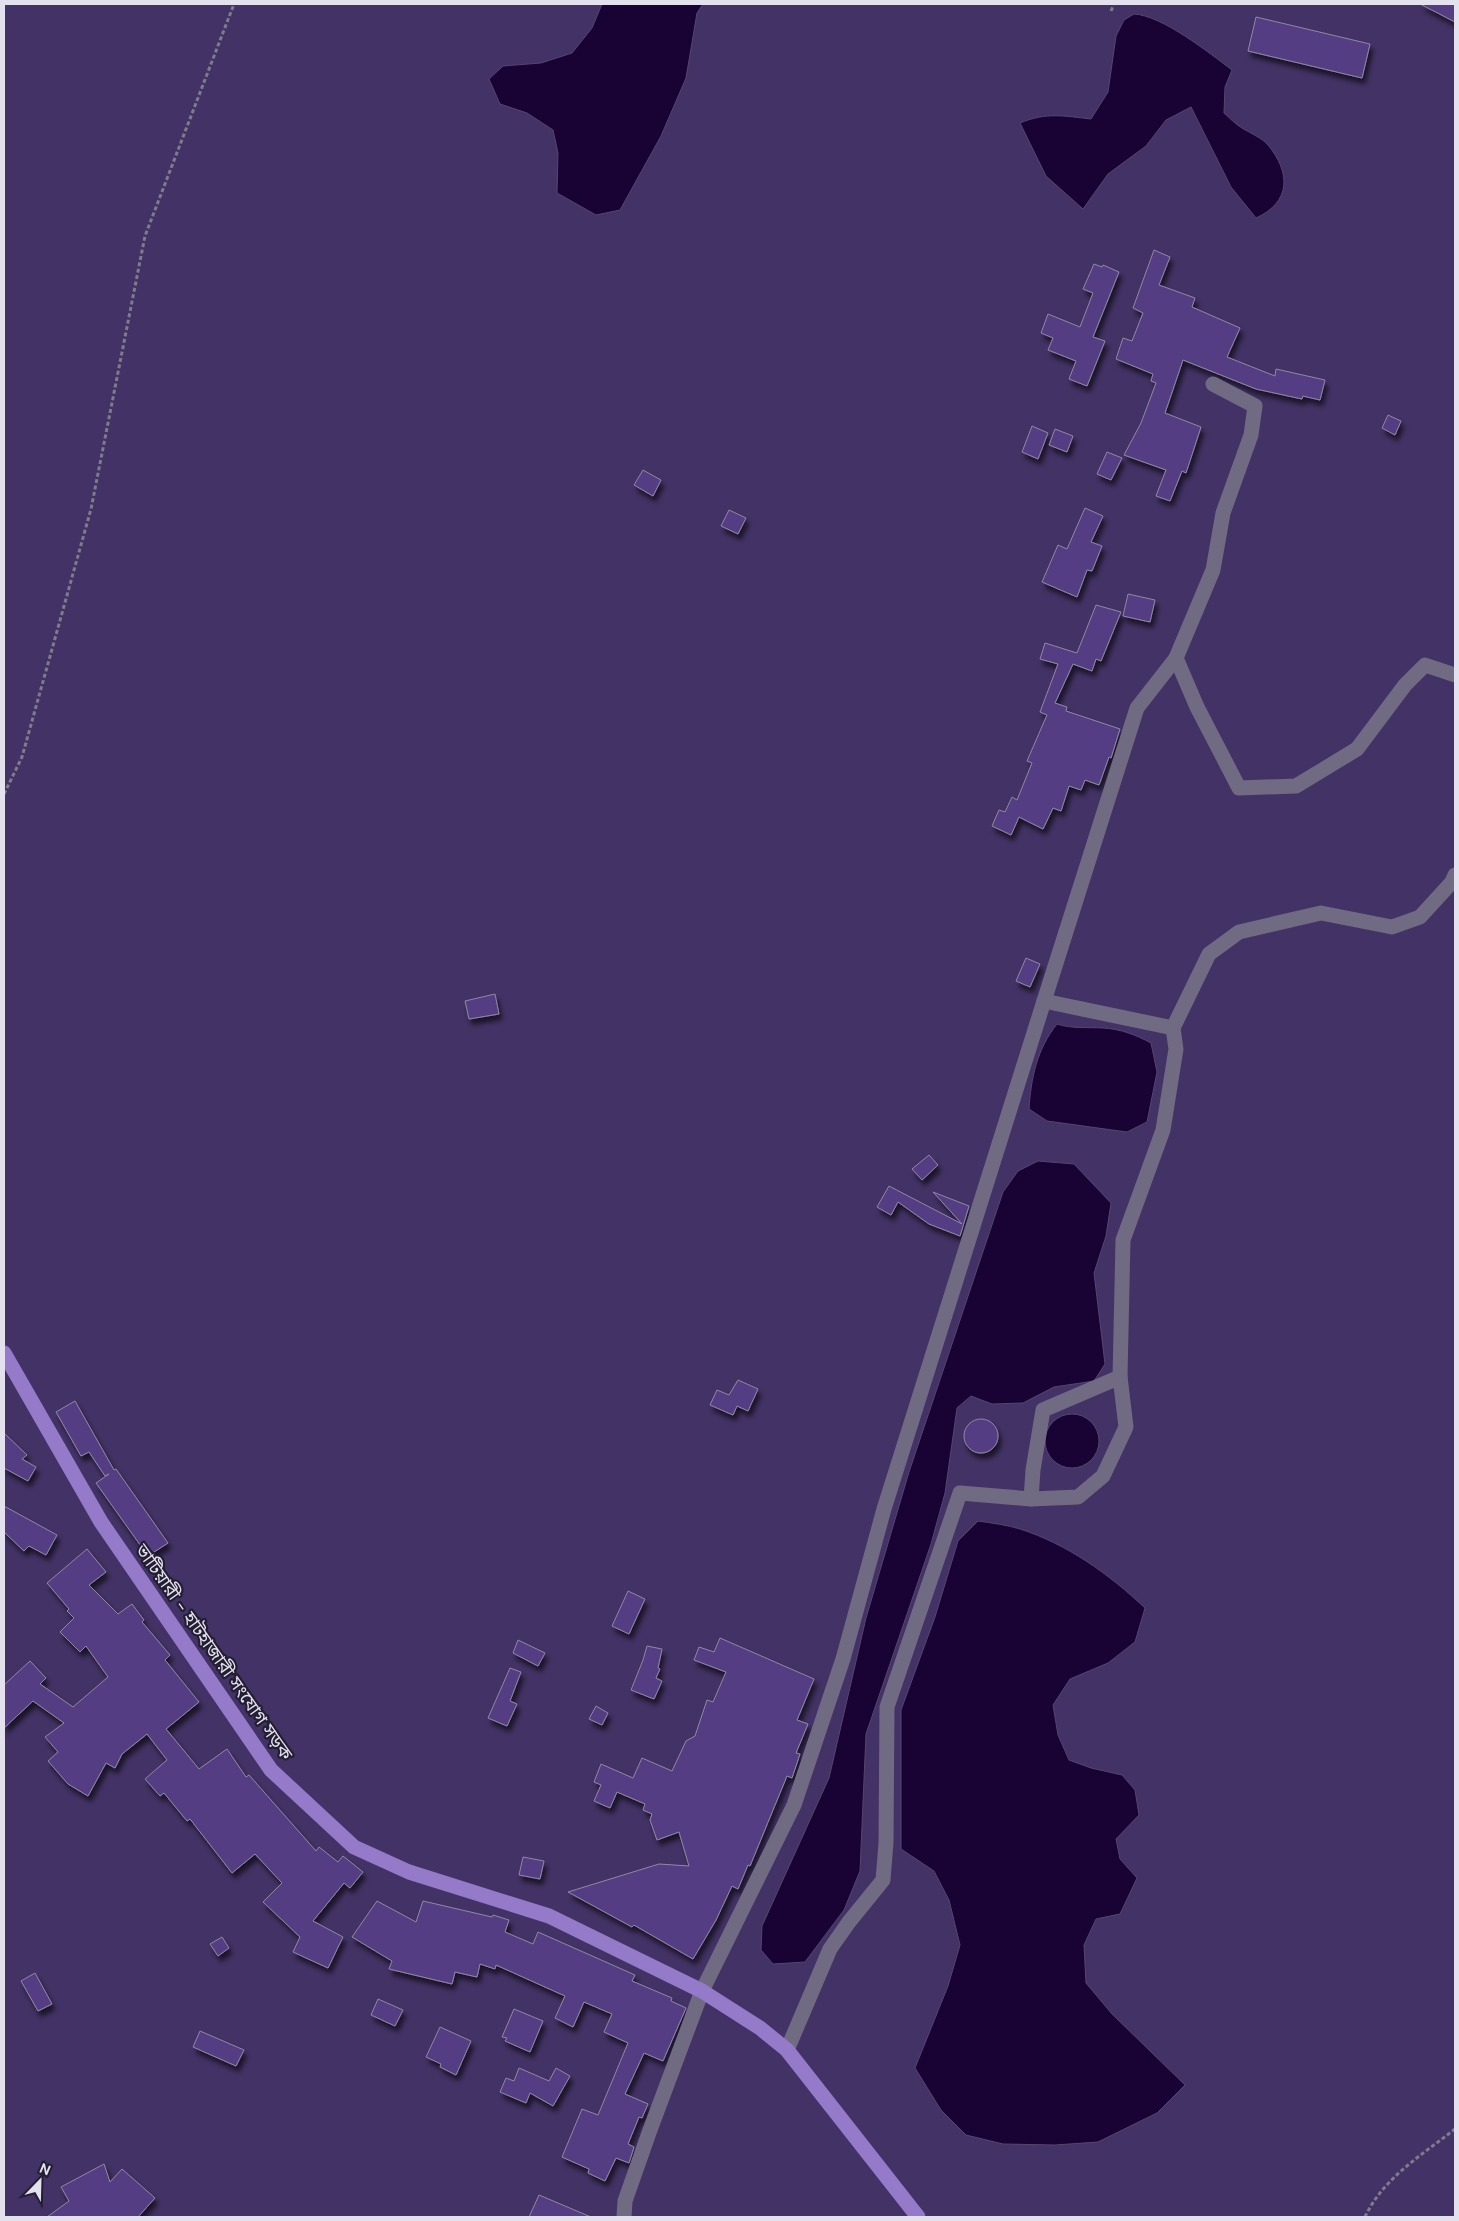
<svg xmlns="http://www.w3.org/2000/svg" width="1459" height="2221" font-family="'DM Sans','Noto Sans Bengali',sans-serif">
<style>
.green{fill:#433265}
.water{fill:#190335;stroke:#56466d}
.building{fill:#553d83;stroke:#8f88a2;filter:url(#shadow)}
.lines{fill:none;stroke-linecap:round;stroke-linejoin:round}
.path{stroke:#7f7b8c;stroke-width:3;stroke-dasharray:4 2.5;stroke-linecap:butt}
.minor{stroke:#716a83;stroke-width:15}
.major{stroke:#947ac9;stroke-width:15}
.labels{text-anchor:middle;stroke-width:4.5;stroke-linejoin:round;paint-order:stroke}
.street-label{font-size:18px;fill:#e4e1ef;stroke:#241e32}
</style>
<defs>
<filter id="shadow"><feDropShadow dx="3" dy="5.5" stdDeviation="2.5" flood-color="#0009"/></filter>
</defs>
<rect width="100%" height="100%" fill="#241e32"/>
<rect class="green" x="4" y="4" width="1451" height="2213"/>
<g class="water">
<path d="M602 4H703L697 13 686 78 661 136 620 210 596 215 557 193 558 153 553 130 527 113 500 104 489 79 503 66 541 63 572 53 592 28Z"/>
<path d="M1134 14C1163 16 1208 52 1232 70L1225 87 1224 113C1230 118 1235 124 1242 128 1250 133 1262 138 1268 145 1291 173 1291 202 1256 218L1231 187 1191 107 1166 120 1146 146 1108 174 1083 209 1046 176 1020 123C1046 112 1064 116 1091 119L1108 92 1116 36 1124 20Z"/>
<path d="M1057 1024C1072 1029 1088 1027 1103 1028 1121 1029 1136 1035 1151 1043L1157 1072 1147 1122 1127 1132 1047 1121 1029 1109C1031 1078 1037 1049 1057 1024Z"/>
<path d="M1038 1161 1074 1164 1111 1203 1106 1236 1094 1273 1105 1364 1094 1381 1054 1387 1023 1403 992 1404 971 1396 957 1408 945 1493 931 1544 866 1734 860 1871 844 1910 805 1962 773 1964 761 1950 762 1926 829 1778 866 1618 909 1472 1003 1192 1018 1171Z"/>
<circle cx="1072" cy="1441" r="27"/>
<path d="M978 1521C992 1523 1007 1525 1020 1529 1067 1544 1109 1574 1145 1608L1135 1642 1108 1663 1070 1679 1053 1705 1058 1735 1069 1760 1091 1768 1122 1775 1135 1790 1139 1815 1116 1839 1120 1859 1137 1878 1120 1914 1096 1919 1084 1945 1086 1983 1112 2014 1185 2085 1157 2113 1098 2142 1055 2145 1003 2144 966 2135 941 2110 915 2068 948 1986 960 1945 949 1900 934 1871 901 1849V1710L935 1617 958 1541Z"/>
</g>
<g class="building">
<path d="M1420 4H1455V22Z"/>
<path d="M1256 17 1370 44 1362 78 1248 51Z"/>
<path d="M1154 250 1170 257 1159 285 1195 298 1192 307 1240 328 1227 357 1275 376 1276 369 1325 380 1320 400 1303 396 1302 399 1256 389 1183 360 1165 413 1201 427 1186 473 1182 471 1170 501 1156 496 1166 470 1124 455 1141 423 1156 383 1151 381 1153 374 1116 359 1123 338 1132 341 1143 313 1133 308Z"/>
<path d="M1094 264 1102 267 1103 265 1119 272 1093 337 1105 341 1087 386 1069 379 1076 361 1048 350 1053 338 1041 333 1048 314 1080 327 1093 293 1083 289Z"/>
<path d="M1388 415 1401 421 1395 435 1382 428Z"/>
<path d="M1032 426 1048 433 1038 459 1022 452Z"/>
<path d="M1055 429 1073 436 1067 452 1049 445Z"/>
<path d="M1107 452 1122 458 1111 480 1097 474Z"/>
<path d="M643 470 661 480 653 496 634 485Z"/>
<path d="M1085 508 1103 516 1091 542 1102 546 1092 571 1087 570 1077 597 1042 582 1058 545 1067 549Z"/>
<path d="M729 510 746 518 738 534 721 526Z"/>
<path d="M1128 594 1155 600 1150 622 1123 616Z"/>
<path d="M1096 605 1121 612 1101 661 1096 659 1092 671 1073 664 1055 703 1067 707 1066 711 1120 729 1111 758 1109 757 1099 785 1085 780 1081 790 1069 786 1061 811 1053 808 1043 829 1019 817 1011 835 992 826 999 810 1005 812 1012 797 1017 800 1032 763 1027 761 1047 715 1040 712 1058 664 1040 659 1045 643 1077 653Z"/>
<path d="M1026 958 1040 964 1030 987 1016 981Z"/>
<path d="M495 994 499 1014 469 1019 465 1001Z"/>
<path d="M929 1155 938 1165 922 1180 912 1169Z"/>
<path d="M889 1186 962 1224 933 1192 969 1206 960 1236 929 1224 898 1202 891 1215 877 1207Z"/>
<path d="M738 1380 758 1389 748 1411 737 1406 733 1415 710 1405 717 1390 729 1395Z"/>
<path d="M75 1401 114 1470 116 1469 168 1543 148 1556 96 1483 109 1474 105 1476 89 1452 81 1456 56 1412Z"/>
<circle cx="981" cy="1436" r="17"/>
<path d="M4 1433 27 1455 22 1459 36 1467 28 1481 4 1468Z"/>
<path d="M4 1506 57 1535 46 1555 29 1546 24 1551 4 1532Z"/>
<path d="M87 1549 106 1572 89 1585 118 1614 132 1604 144 1620 142 1622 170 1655 165 1660 199 1702 166 1729 199 1769 227 1749 246 1777 249 1775 316 1851 319 1847 338 1862 343 1856 363 1872 350 1888 344 1883 313 1921 343 1937 328 1968 293 1952 300 1937 263 1902 282 1883 255 1854 232 1873 190 1819 187 1821 164 1793 160 1796 145 1779 167 1760 147 1734 122 1754 115 1768 106 1763 88 1796 68 1784 48 1761 58 1752 45 1737 64 1723 33 1701 4 1728V1685L30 1661 46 1678 40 1684 73 1707 108 1677 86 1646 80 1652 60 1632 74 1618 67 1611 69 1609 47 1583Z"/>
<path d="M628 1591 645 1599 629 1634 612 1626Z"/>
<path d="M720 1638 814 1679 797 1720 808 1724 796 1753 800 1754 792 1778 787 1776 750 1866 748 1865 738 1889 732 1886 716 1920 693 1959 634 1925 632 1927 568 1892 659 1864 689 1866 679 1832 657 1840 650 1820 652 1814 643 1810 645 1804 617 1792 610 1808 594 1801 601 1785 594 1782 601 1764 633 1778 642 1758 672 1771 686 1741 695 1736 707 1700 713 1702 726 1672 694 1660 699 1647 714 1652Z"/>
<path d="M518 1640 545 1653 538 1666 513 1653Z"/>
<path d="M647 1646 662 1649 658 1668 660 1669 656 1678 662 1681 654 1699 631 1690 643 1660Z"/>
<path d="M510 1668 521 1672 510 1701 517 1704 507 1726 488 1718Z"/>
<path d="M596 1706 608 1713 602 1725 589 1719Z"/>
<path d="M523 1857 544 1861 540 1879 519 1875Z"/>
<path d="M377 1901 416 1922 423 1901 492 1917 493 1915 509 1920 505 1932 533 1944 538 1932 635 1975 632 1981 672 1998 671 2001 686 2008 663 2061 644 2053 625 2094 648 2104 642 2118 639 2117 628 2144 634 2147 629 2163 616 2158 605 2181 588 2173 589 2169 562 2157 582 2109 598 2115 628 2043 604 2032 612 2014 584 2002 573 2027 555 2018 565 1996 496 1965 495 1969 480 1964 477 1977 455 1972 452 1984 389 1969 392 1961 352 1937Z"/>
<path d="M222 1937 229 1948 218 1956 210 1944Z"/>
<path d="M35 1973 52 2004 38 2011 21 1981Z"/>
<path d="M378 1999 403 2010 395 2026 371 2015Z"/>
<path d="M514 2009 543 2021 530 2052 505 2041 507 2038 502 2037Z"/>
<path d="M440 2027 471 2041 456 2075 440 2067 441 2064 426 2057Z"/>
<path d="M200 2031 244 2050 236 2066 193 2047Z"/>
<path d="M519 2068 549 2081 556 2068 570 2076 553 2106 530 2093 526 2103 500 2092 506 2078 514 2081Z"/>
<path d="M104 2164 110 2182 122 2169 155 2198 138 2217H47L69 2201 61 2187Z"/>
<path d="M539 2195 591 2217H529Z"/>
</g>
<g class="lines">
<g class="path">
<path d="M1111 11 1114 4"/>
<path d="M4 794 22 757 91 509 145 236 234 4"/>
<path d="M1365 2217C1383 2178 1422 2155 1455 2129"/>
</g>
<g class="minor">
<path d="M1176 658 1213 570 1223 513 1251 435 1255 406 1213 384"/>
<path d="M1044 1001 1137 708 1176 658 1197 707 1239 788 1296 786 1357 749 1405 685 1425 665 1455 675"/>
<path d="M1031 1499 1078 1497 1103 1476 1126 1427 1120 1377"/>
<path d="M787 2050 830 1949 849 1922 883 1880 886 1843 887 1707 960 1493 1031 1499 1033 1470 1043 1410 1120 1377 1123 1240 1163 1130 1176 1049 1173 1028"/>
<path d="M624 2217 625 2201 650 2130 702 1991 794 1805 843 1659 884 1509 1044 1001 1173 1028 1209 954 1239 932 1321 913 1392 927 1420 917 1452 882 1455 875"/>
</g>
<path class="major" d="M4 1353 101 1522 271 1770 354 1847 409 1872 549 1916 702 1991 760 2028 787 2050 918 2217"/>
</g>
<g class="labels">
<g class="street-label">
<text transform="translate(214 1652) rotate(55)" y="6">ভাটিয়ারী - হাটহাজারী সংযোগ সড়ক</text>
</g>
</g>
<rect width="1459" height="2221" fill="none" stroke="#e4e1ef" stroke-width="10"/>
<g transform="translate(40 2181) rotate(23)" stroke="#241e32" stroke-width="4" paint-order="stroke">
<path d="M0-4L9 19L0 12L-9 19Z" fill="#e4e1ef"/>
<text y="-8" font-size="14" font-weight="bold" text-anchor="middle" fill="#e4e1ef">N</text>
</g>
</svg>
